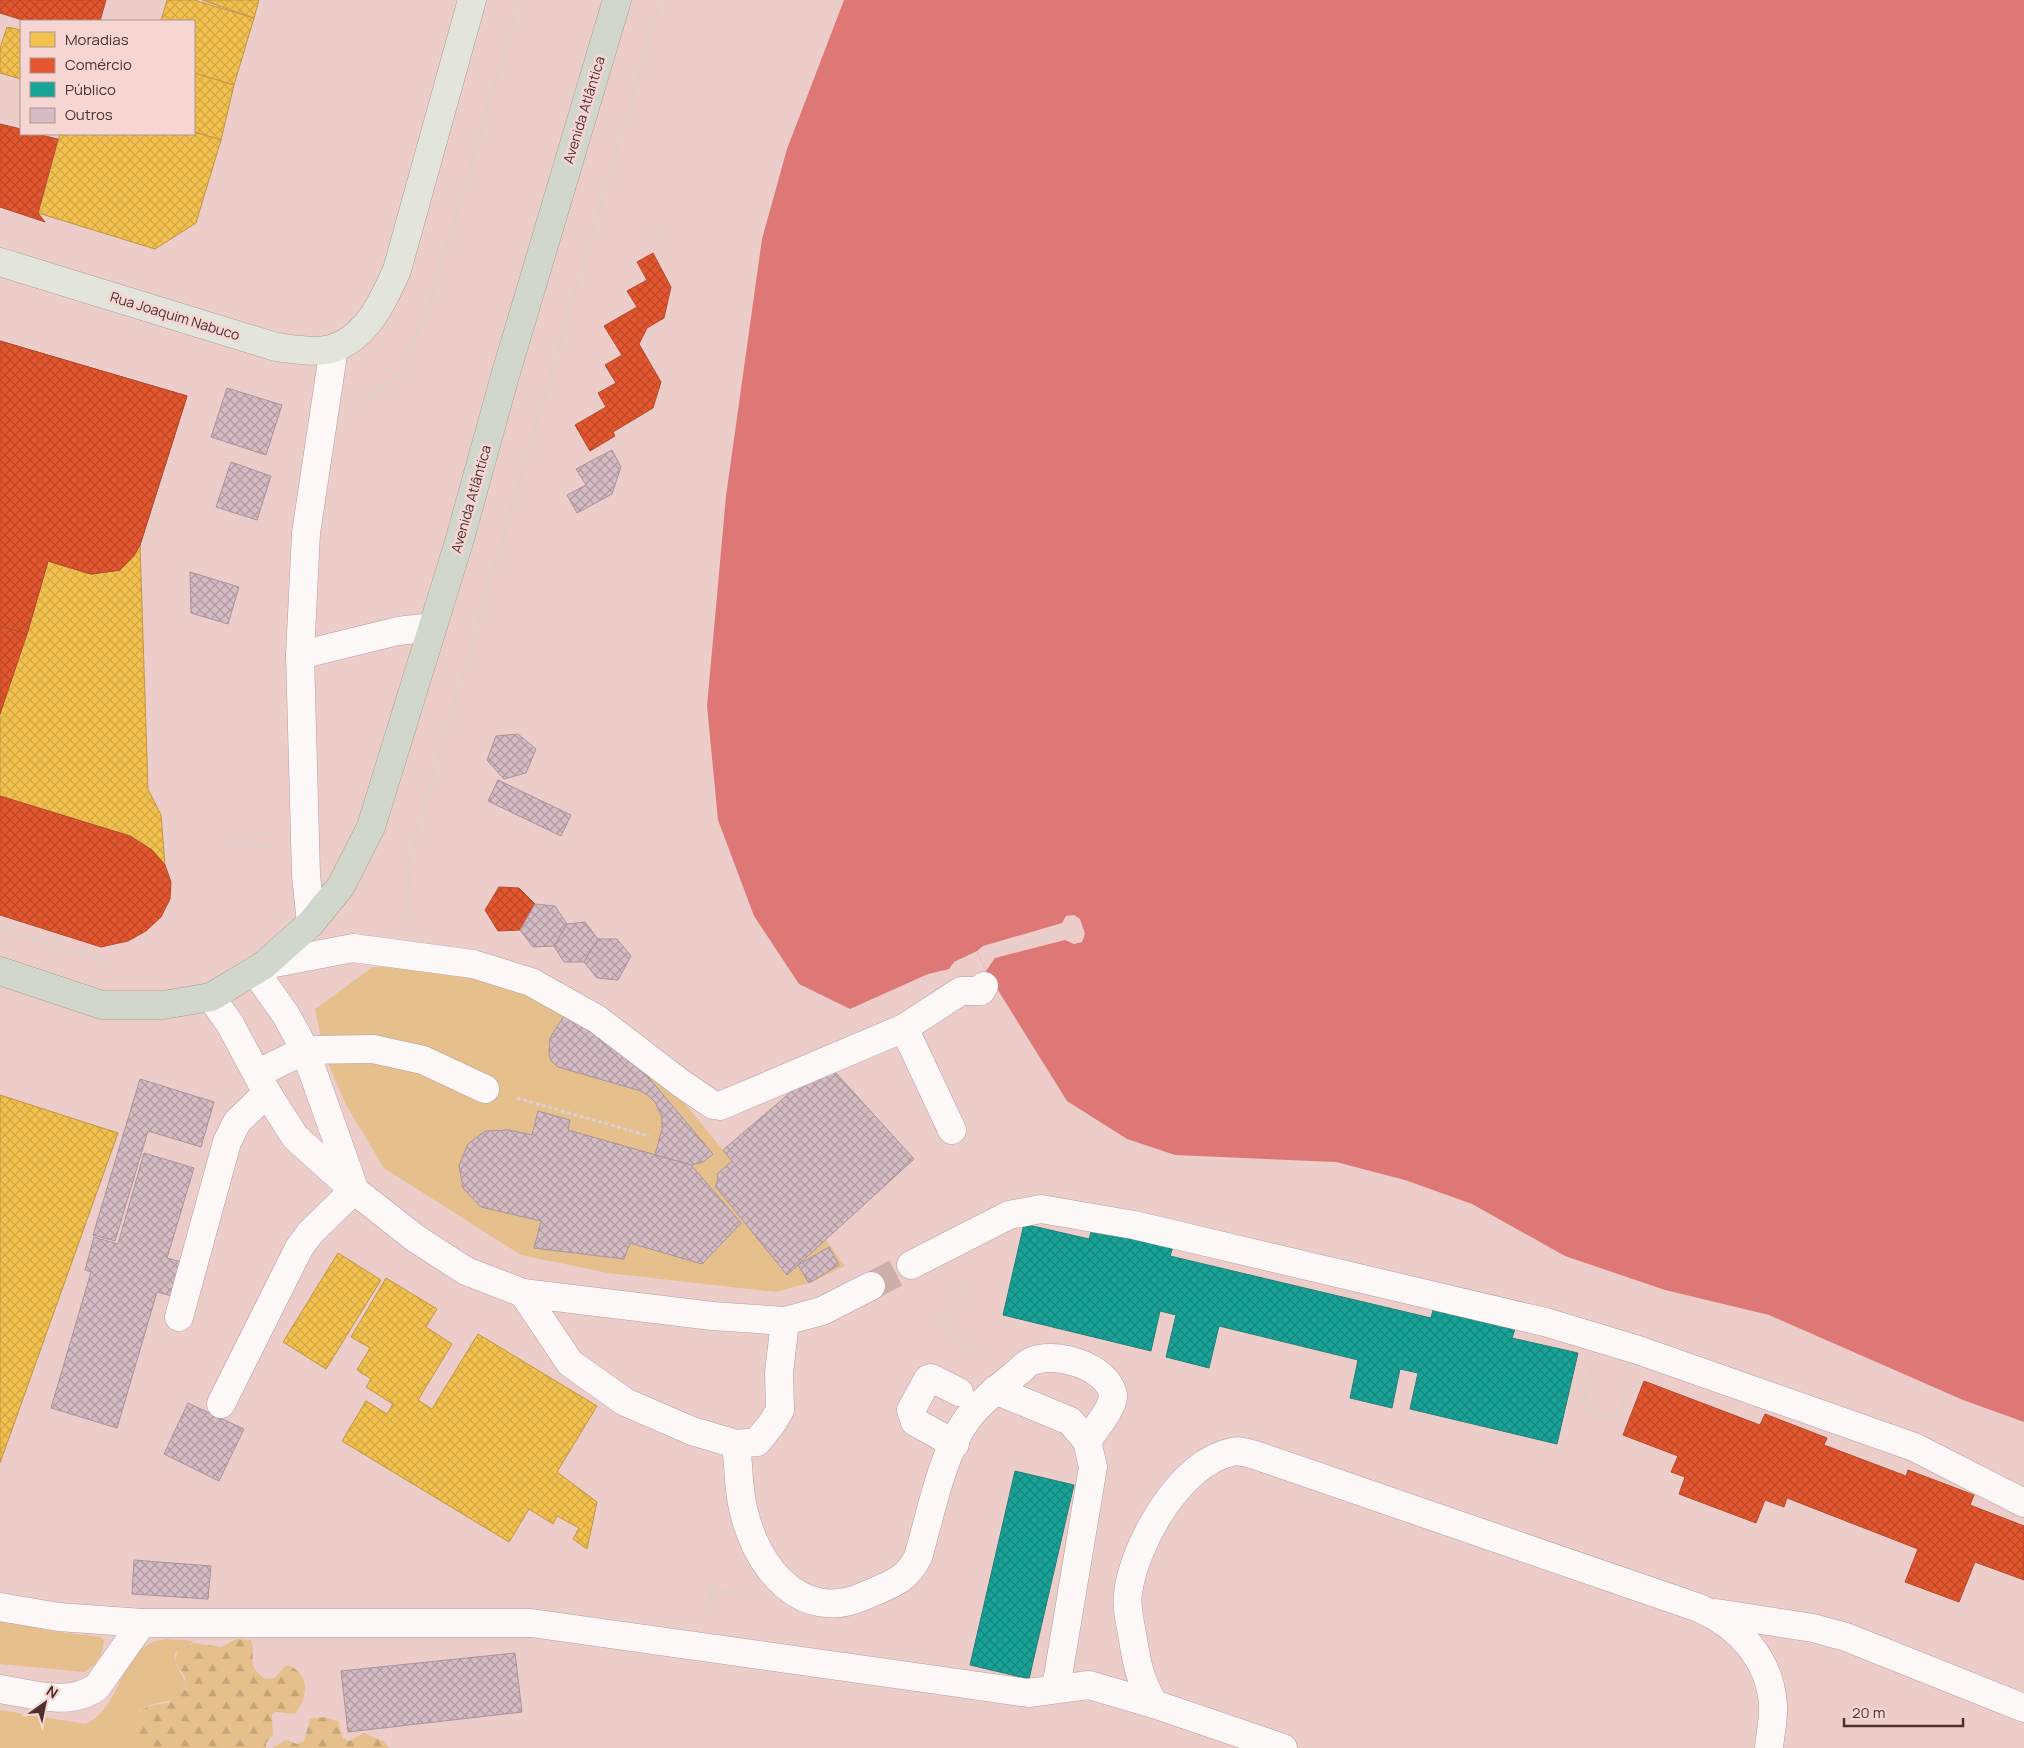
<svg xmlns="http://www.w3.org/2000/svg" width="2024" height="1748" font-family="Manrope,sans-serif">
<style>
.green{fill:#e5bf8c}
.forest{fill:url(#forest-firs)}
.water{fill:#de7876}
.pier{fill:#edcdca}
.homes{fill:url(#homes-cross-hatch);stroke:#c09644}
.shops{fill:url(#shops-cross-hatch);stroke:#b74b2e}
.public{fill:url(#public-cross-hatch);stroke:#278078}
.building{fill:url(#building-cross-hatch);stroke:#a9939b}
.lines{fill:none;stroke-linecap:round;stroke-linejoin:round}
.minor-tunnel{stroke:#cdaeab;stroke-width:28;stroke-dasharray:28 14;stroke-linecap:butt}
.minor-casing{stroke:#b89c9a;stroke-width:29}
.major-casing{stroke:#a49e93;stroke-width:29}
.highway-casing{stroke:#a49e93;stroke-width:29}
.path{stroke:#dbd1d1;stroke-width:3;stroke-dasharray:4 2.5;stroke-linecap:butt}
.minor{stroke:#fcf8f7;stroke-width:28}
.major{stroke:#e4e4de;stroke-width:28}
.highway{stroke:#d2d7cd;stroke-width:28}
.labels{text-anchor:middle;stroke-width:5;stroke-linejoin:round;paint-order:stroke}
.street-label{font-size:14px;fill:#4d302e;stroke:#f5d6d3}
</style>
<defs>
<pattern id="forest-firs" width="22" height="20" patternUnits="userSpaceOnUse" patternTransform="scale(1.25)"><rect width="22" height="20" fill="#e5bf8c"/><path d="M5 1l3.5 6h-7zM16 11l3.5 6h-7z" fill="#c6a479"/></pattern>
<pattern id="homes-cross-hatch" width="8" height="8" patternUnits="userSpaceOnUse" patternTransform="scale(1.25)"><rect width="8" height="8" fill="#f2c14e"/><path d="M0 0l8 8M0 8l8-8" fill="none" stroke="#d1a644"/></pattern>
<pattern id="shops-cross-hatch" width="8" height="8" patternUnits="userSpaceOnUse" patternTransform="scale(1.25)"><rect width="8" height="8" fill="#e4572e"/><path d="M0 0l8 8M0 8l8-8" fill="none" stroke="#bb4828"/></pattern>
<pattern id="public-cross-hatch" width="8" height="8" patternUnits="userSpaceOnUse" patternTransform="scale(1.25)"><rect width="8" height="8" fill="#17a398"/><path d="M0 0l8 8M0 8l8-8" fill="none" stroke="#17857c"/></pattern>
<pattern id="building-cross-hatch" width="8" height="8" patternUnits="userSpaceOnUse" patternTransform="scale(1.25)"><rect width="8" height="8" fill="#d4bcc4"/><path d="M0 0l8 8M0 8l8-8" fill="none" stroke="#ae99a0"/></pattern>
</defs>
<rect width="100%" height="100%" fill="#edcdca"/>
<g class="green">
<path d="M373 967 419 968 515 987 590 1026 673 1089 732 1161 717 1174 718 1181 715 1187 787 1274 826 1240 845 1266 812 1282 776 1292 608 1273 521 1255 384 1168 346 1105 324 1054 315 1009Z"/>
<path d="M0 1621 51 1631 101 1637 104 1641C103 1654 96 1666 84 1672L0 1664Z"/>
<path d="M167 1639 194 1641C190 1645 182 1646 177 1651 168 1661 186 1676 187 1687 173 1708 155 1698 139 1711L135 1726 138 1741 133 1748H0V1710L86 1724C124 1707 118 1643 167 1639Z"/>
</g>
<g class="forest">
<path d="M236 1639 251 1640C258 1659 243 1662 265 1679L275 1678 284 1667 288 1665C311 1674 308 1698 295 1714L276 1712 272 1715 273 1735 266 1743V1748H133L138 1741 134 1721C141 1702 155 1707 170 1702L178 1691 187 1690 185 1677 175 1662 178 1649 194 1643 222 1647Z"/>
<path d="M324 1717 338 1721 343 1739 349 1741 364 1733 383 1741 389 1748H272L286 1740 297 1744 304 1741 310 1719Z"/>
</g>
<path class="water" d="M844 0H2024V1422L1963 1400 1769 1315 1665 1290 1565 1256 1472 1204 1405 1180 1336 1162 1175 1155 1127 1139 1067 1101 986 971 977 951 954 962 949 969 928 974 850 1009 799 984 754 916 718 820 707 706 726 496 762 239 787 149Z"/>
<path class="pier" d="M1074 915 1080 919 1085 934 1082 942 1074 944 1065 940 995 958 986 971 977 951 983 946 1062 923 1066 916Z"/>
<g class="homes">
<path d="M167 0H194L254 18 234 85 194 73V21H161Z"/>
<path d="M202 0H259L254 18Z"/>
<path d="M7 27 21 30V79L0 73V48Z"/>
<path d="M194 73 234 85 221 140 194 132Z"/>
<path d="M194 132 221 140 196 223 155 249 38 213 60 134Z"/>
<path d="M140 545 148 789 161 815 165 865 152 850 130 836 0 796V714L48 561 91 574 120 570Z"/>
<path d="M0 1095 118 1133 0 1463Z"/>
<path d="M338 1253 381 1280 326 1369 283 1342Z"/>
<path d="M386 1278 437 1309 426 1327 452 1344 418 1400 432 1409 478 1334 597 1406 557 1472 597 1502 587 1549 573 1539 579 1528 557 1516 553 1524 529 1509 509 1542 342 1441 366 1401 387 1414 393 1404 366 1387 371 1379 357 1370 370 1348 351 1337Z"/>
</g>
<g class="shops">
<path d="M0 0H106L100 21H25L0 13Z"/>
<path d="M0 124 21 129V134H37L58 139 38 213 45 222 0 207Z"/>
<path d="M653 253 671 287 664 318 647 328 639 344 661 382 653 408 613 432 615 436 590 451 575 425 606 407 598 393 616 383 605 365 622 355 604 326 637 307 627 291 647 280 637 262Z"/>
<path d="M0 341 187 396 140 545 133 557 120 570 91 574 48 561 27 634 0 626V481L38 493 29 520 70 533 110 405 55 387 49 406 18 397 22 383 0 376Z"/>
<path d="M0 341 187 396 140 545 133 557 120 570 91 574 48 561 27 634 0 626Z"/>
<path d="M0 626 27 634 0 714Z"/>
<path d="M0 796 130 836 152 850 165 865 171 882 170 899 161 917 146 931 128 941 101 947 0 915Z"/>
<path d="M499 887 519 888 535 904 520 930 498 931 485 910Z"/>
<path d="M1644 1381 1760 1425 1765 1414 1827 1438 1824 1445 1906 1476 1908 1470 1974 1495 1970 1505 2024 1526V1580L1975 1562 1959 1602 1905 1582 1918 1549 1787 1498 1784 1507 1765 1500 1756 1523 1679 1494 1685 1477 1671 1472 1678 1456 1623 1435Z"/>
</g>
<g class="public">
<path d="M1024 1224 1089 1239 1093 1225 1174 1244 1170 1256 1431 1318 1434 1306 1516 1326 1512 1338 1578 1353 1557 1444 1410 1409 1418 1373 1400 1369 1392 1408 1350 1398 1358 1360 1219 1326 1209 1368 1166 1357 1176 1315 1160 1311 1151 1351 1003 1315Z"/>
<path d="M1015 1471 1074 1485 1029 1679 970 1665Z"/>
</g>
<g class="building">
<path d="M227 388 282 405 266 455 211 437Z"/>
<path d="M612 450 621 467 612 494 577 513 567 495 586 485 576 469Z"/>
<path d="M231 462 271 476 257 520 216 507Z"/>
<path d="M190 572 239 587 228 624 191 613Z"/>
<path d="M518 734 536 749 526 773 504 779 487 760 496 736Z"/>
<path d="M498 780 571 815 561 836 488 801Z"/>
<path d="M535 904 555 906 567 924 554 946 533 947 520 930Z"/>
<path d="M585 922 598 939 584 962H564L554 946 567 924Z"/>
<path d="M598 939H617L631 956 618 980 597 978 584 962Z"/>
<path d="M565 1014 638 1065 713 1154 703 1162 691 1165 655 1155 662 1129V1117L655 1102 649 1096 641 1091 558 1067 551 1061 549 1054 550 1038Z"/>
<path d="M826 1062 914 1159 787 1275 715 1186 718 1181 717 1174 732 1161 723 1150Z"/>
<path d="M140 1079 214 1102 201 1147 148 1131 115 1241 93 1235Z"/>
<path d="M538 1111 570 1120 568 1130 691 1165 741 1223 702 1264 630 1243 624 1259 534 1248 541 1221 481 1207 463 1188 459 1165 468 1144 485 1131 509 1130 532 1135Z"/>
<path d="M144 1153 194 1168 167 1258 189 1264 179 1298 157 1292 117 1428 51 1408 91 1272 85 1270 94 1237 118 1244Z"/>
<path d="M829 1247 839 1265 809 1283 798 1265Z"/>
<path d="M188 1403 244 1429 219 1481 164 1454Z"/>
<path d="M134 1560 211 1566 208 1599 132 1594Z"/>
<path d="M515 1653 522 1712 348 1732 341 1671Z"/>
</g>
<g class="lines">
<path class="minor-tunnel" d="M871 1286 911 1265"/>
<g class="minor-casing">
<g id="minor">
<path d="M334 348 306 533 300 655 398 631 432 627"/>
<path d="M300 655 306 875 311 923"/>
<path d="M264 965 353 948 473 964 531 982 597 1019 682 1084 713 1105 720 1106 904 1028 952 1130"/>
<path d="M255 971 286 1015 305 1050 354 1188"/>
<path d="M211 997 230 1024 267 1093 295 1137 354 1190 415 1238 466 1271 523 1293 712 1316 785 1321 822 1311 871 1286"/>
<path d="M904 1028 961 991H981L984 986"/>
<path d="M257 1074 305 1050 373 1049 423 1060 485 1089"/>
<path d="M911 1265 1009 1215 1041 1209 1134 1225 1545 1322 1638 1350 1914 1447 2024 1503"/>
<path d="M523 1293 570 1363 625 1402 692 1431 736 1444"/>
<path d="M179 1317 227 1142 237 1122 267 1093"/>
<path d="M785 1321 779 1373 780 1410 773 1422 757 1442 736 1444C739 1466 738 1491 744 1512 757 1568 802 1624 864 1596 888 1585 906 1582 918 1557 931 1514 941 1455 968 1418 982 1400 1001 1386 1018 1372 1022 1369 1026 1364 1030 1362 1054 1350 1108 1366 1113 1395 1115 1405 1094 1431 1087 1441L1093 1467 1056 1688"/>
<path d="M995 1390 1070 1421 1087 1441"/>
<path d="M221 1404 299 1248 310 1233 354 1190"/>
<path d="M955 1444 915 1422 911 1410 928 1379 931 1378 959 1392"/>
<path d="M0 1607 59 1617 142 1623H531L944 1681 1028 1693 1089 1685 1154 1704"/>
<path d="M1716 1613 1813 1628 1846 1637 2024 1708"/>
<path d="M0 1689C32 1694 69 1707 97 1687L142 1623"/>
<path d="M1283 1748 1154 1704C1138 1678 1136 1657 1131 1628 1129 1617 1126 1605 1128 1593 1134 1545 1180 1462 1232 1452 1240 1450 1248 1453 1255 1455L1699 1608C1739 1626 1770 1659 1773 1705 1774 1719 1770 1734 1769 1748"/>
</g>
</g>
<g class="major-casing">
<path id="major" d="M0 262 276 347C294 349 316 354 334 348 368 336 384 299 397 270L472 0"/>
</g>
<g class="highway-casing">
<path id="highway" d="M0 971 102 1005H163L211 997 264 965 311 923 341 886 371 827 459 542 505 376 617 0"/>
</g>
<g class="path">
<path d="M652 225 670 251"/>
<path d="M360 400H367L400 373 428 309 520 0"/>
<path d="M225 845 272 846"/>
<path d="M401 918 408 913 409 865 420 819 661 0"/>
<path d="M0 928 112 963"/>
<path d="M991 952 1072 929"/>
<path d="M517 1098 649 1136"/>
<path d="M958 1280 968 1293 939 1319 955 1338 984 1355"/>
<path d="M1591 1371 1583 1405C1588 1410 1593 1413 1600 1416 1622 1424 1624 1398 1628 1382"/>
<path d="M708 1613 711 1589 745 1594"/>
</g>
<use href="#minor" class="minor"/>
<use href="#major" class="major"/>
<use href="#highway" class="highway"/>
</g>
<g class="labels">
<g class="street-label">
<text transform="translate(584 110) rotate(-73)" y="5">Avenida Atlântica</text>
<text transform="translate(175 316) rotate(17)" y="5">Rua Joaquim Nabuco</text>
<text transform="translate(471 499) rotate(-74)" y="5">Avenida Atlântica</text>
</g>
</g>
<rect x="20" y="20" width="175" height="115" fill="#f5d6d3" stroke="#b29491"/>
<rect x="30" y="32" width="25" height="15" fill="#f2c14e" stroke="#b29491"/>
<text x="65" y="45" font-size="15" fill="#4d302e">Moradias</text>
<rect x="30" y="58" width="25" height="15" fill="#e4572e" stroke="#b29491"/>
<text x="65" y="70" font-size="15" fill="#4d302e">Comércio</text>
<rect x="30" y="82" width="25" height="15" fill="#17a398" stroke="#b29491"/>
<text x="65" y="95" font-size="15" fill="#4d302e">Público</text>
<rect x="30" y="108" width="25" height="15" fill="#d4bcc4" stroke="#b29491"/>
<text x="65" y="120" font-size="15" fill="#4d302e">Outros</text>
<g transform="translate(45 1703) rotate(33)" stroke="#f5d6d3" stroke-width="4" paint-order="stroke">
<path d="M0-4L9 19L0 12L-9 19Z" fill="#4d302e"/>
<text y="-8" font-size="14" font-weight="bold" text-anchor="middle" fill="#4d302e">N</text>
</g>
<path d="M1844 1718v8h119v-8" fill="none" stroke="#4d302e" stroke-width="2.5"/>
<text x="1852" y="1718" font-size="15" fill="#4d302e" stroke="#f5d6d3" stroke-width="4" paint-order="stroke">20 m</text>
</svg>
